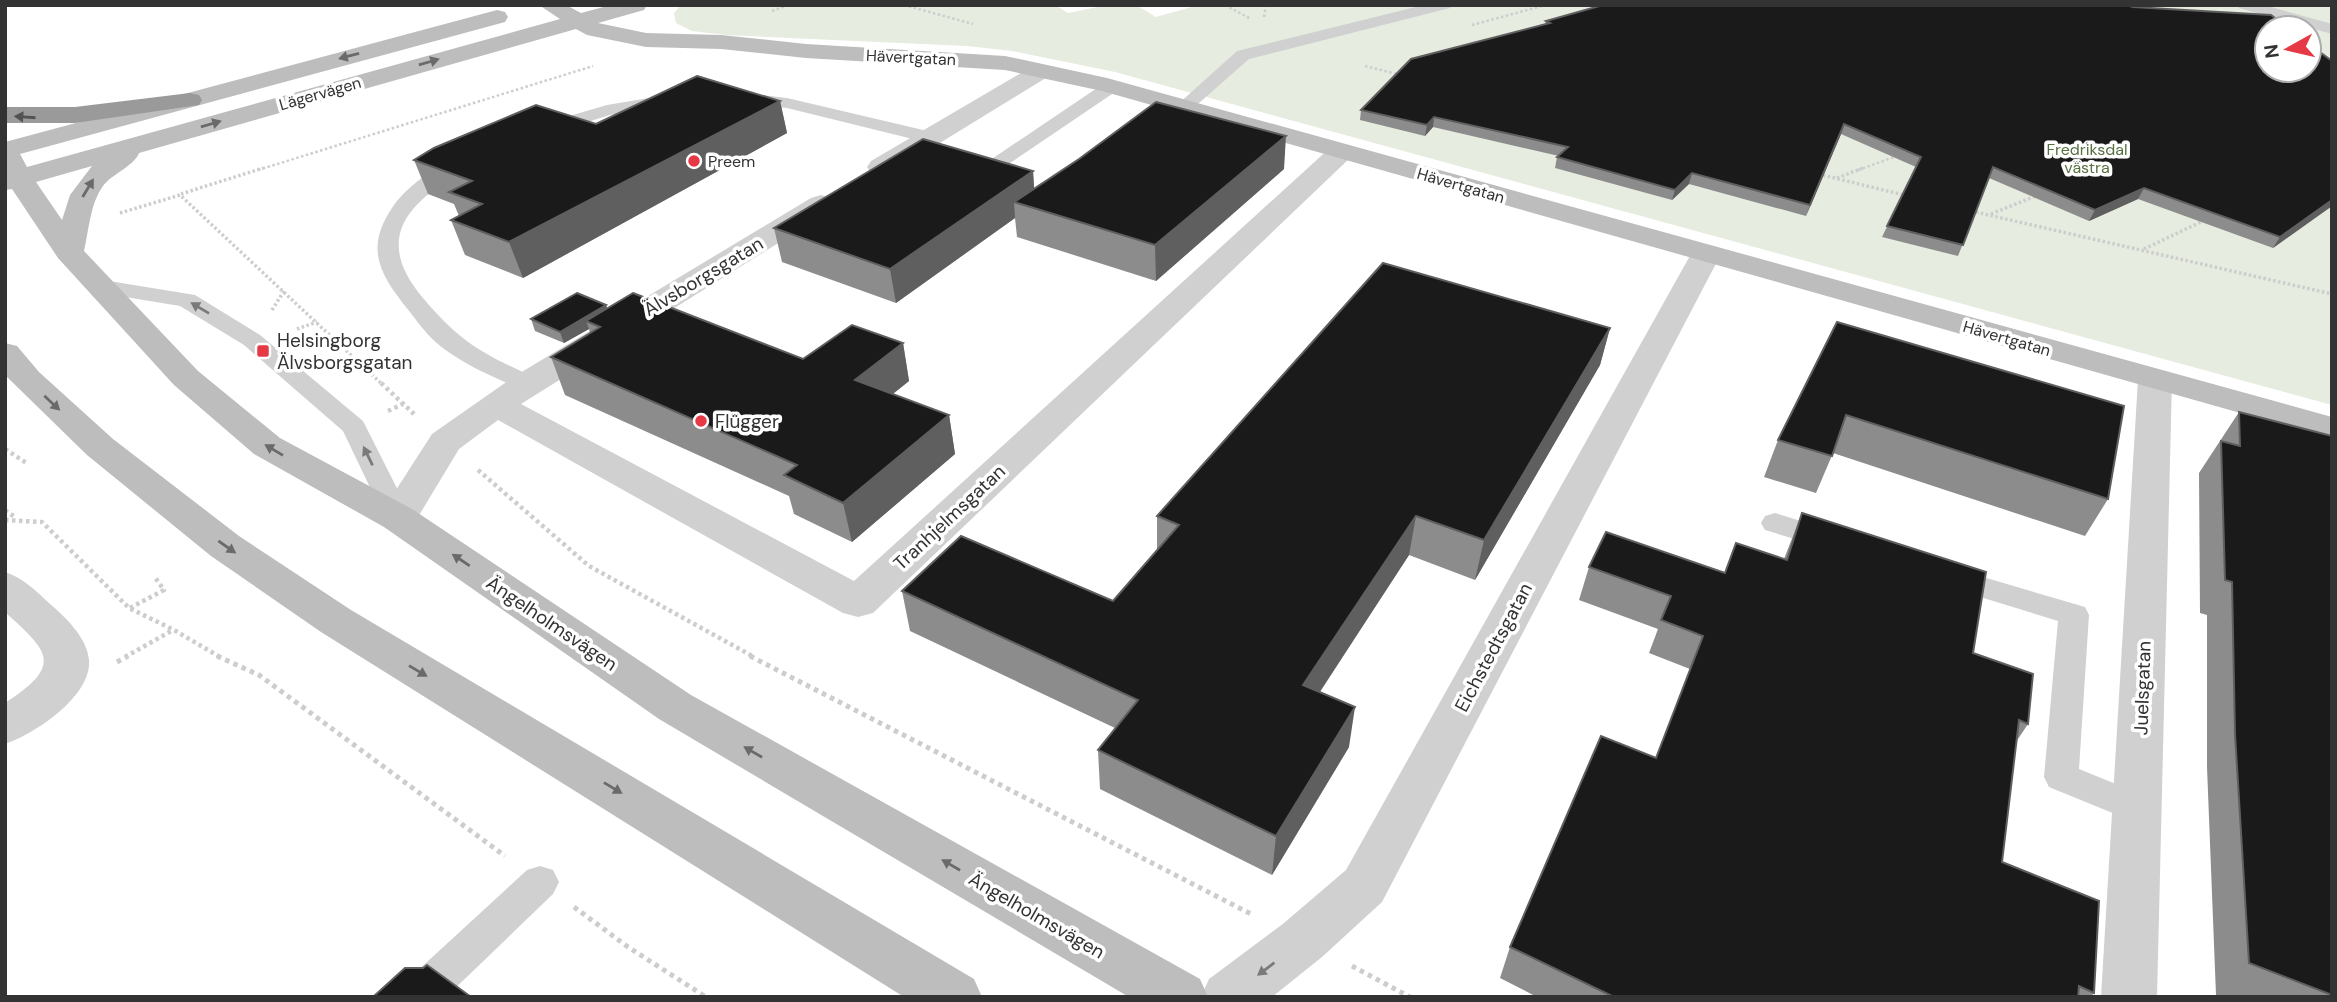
<svg xmlns="http://www.w3.org/2000/svg" width="2337" height="1002" font-family="'DM Sans',sans-serif">
<style>
.green{fill:#e6ecdf;fill-rule:evenodd}
.lines{fill:none;stroke-linecap:round;stroke-linejoin:round}
.path-far3{stroke:#cdcdcd;stroke-width:2.5;stroke-dasharray:2.5 2.5;stroke-linecap:butt}
.path-far2{stroke:#cdcdcd;stroke-width:3.5;stroke-dasharray:2.5 2.5;stroke-linecap:butt}
.path-far1{stroke:#cdcdcd;stroke-width:4.5;stroke-dasharray:3.5 3.5;stroke-linecap:butt}
.path{stroke:#cdcdcd;stroke-width:5;stroke-dasharray:4.5 4.5;stroke-linecap:butt}
.lane{fill:#d0d0d0;fill-rule:evenodd}
.street{fill:#d0d0d0;fill-rule:evenodd}
.secondary{fill:#bdbdbd;fill-rule:evenodd}
.highway{fill:#9a9a9a;fill-rule:evenodd}
.wall{fill:#8c8c8c}
.shaded-wall{fill:#5f5f5f}
.building{fill:#1a1a1a;stroke:#5f5f5f;stroke-width:2}
.oneway{fill:#6a6a6a}
.oneway2{fill:#525252}
.oneway3{fill:#7a7a7a}
.poi-dot{fill:#e63946;stroke:#fff;stroke-width:2.5}
.labels{text-anchor:middle;stroke-width:7;stroke-linejoin:round;paint-order:stroke}
.far-street-label{font-size:16px;fill:#333;stroke:#fff}
.far-park-label{font-size:16px;fill:#56703f;stroke:#fff}
.far-poi-label{font-size:16px;fill:#333;stroke:#fff;text-anchor:start}
.street-label{font-size:19px;fill:#333;stroke:#fff}
.poi-label{font-size:19px;fill:#333;stroke:#fff;text-anchor:start}
</style>
<rect width="100%" height="100%" fill="#fff"/>
<path class="green" d="M681 5H1055L1068 13 1108 5H1136L1156 17 1199 5H2332V405L1115 72 1012 51 967 46 726 35 692 31 676 23 674 13ZM2267 28H2309V70H2267Z"/>
<g class="lines">
<g class="path-far3">
<path d="M904 5 973 24"/>
<path d="M1225 5 1251 19"/>
<path d="M772 11 789 5"/>
<path d="M1264 17 1266 5"/>
<path d="M1472 25 1546 5"/>
<path d="M1365 66 1401 75"/>
<path d="M258 170 593 66"/>
<path d="M1858 170 1897 156"/>
</g>
<g class="path-far2">
<path d="M1818 174 1908 196"/>
<path d="M1837 178 1863 168"/>
<path d="M181 194 263 168"/>
<path d="M1971 211 2332 294"/>
<path d="M120 213 180 195 383 385"/>
<path d="M1991 214 2038 195"/>
<path d="M2144 249 2205 220"/>
<path d="M272 310 284 291"/>
<path d="M297 329 317 322"/>
</g>
<g class="path-far1">
<path d="M381 383 414 414"/>
<path d="M388 411 403 404"/>
<path d="M5 449 28 464"/>
<path d="M478 470 589 566 754 657"/>
<path d="M5 510 16 518"/>
<path d="M5 520 42 522 129 608 174 630 220 657"/>
<path d="M130 608 164 590 154 576"/>
<path d="M125 657 173 630"/>
</g>
<g class="path">
<path d="M217 656 259 675 505 856"/>
<path d="M750 656 1251 914"/>
<path d="M117 662 128 656"/>
<path d="M574 907 628 947 706 997"/>
<path d="M1352 966 1410 997"/>
</g>
<g class="lane">
<path d="M1424 5H1452L1450 8 1249 59 1191 110H1179L1176 106 1237 51Z"/>
<path d="M2237 5H2264L2332 24V34L2239 8Z"/>
<path d="M1112 81 1121 86 1118 90 991 176 993 179 990 183 983 185 968 181 965 177 1106 82Z"/>
<path d="M679 93 688 98 685 102 610 115 542 136 533 130 535 126 607 105Z"/>
<path d="M744 93 787 98 936 133 938 137 929 143 787 108 738 102 735 98Z"/>
<path d="M456 161 463 163 466 167 463 171C407 203 373 239 423 298 461 343 483 354 536 378L540 383 536 388 527 391 518 388C494 377 469 367 447 351 432 341 421 327 410 312 382 277 363 251 392 208 405 188 433 167 456 161Z"/>
<path d="M103 280 195 295 260 335 363 421 412 518 408 525 398 527 388 525 343 431 244 345 180 306 95 292 92 287 95 282Z"/>
<path d="M1775 513 1840 533 1844 540 1840 547 1830 550 1765 530 1761 523 1765 516Z"/>
<path d="M1949 567 2085 607 2089 615 2079 769 2150 798 2155 808 2150 818 2137 823 2049 787 2044 777 2058 621 1938 584 1934 577 1938 570Z"/>
<path d="M540 866 553 870 559 882 553 894 446 997H397L403 984 527 870Z"/>
</g>
<g class="street">
<path d="M1041 64 1049 66 1053 71 1049 76 891 173 881 175 871 173 867 167 871 161 1033 66Z"/>
<path d="M1341 144 1350 146 1354 152 1350 158 873 613 858 617 843 613 498 420 459 449 412 527 398 531 384 527 378 518 432 434 515 376 811 198 821 195 831 198 835 204 831 210 521 404 854 581 1332 146Z"/>
<path d="M1706 245 1717 248 1721 254 1382 902 1322 957 1272 997H1201L1209 979 1284 923 1346 870 1691 254 1695 248Z"/>
<path d="M2155 369 2167 372 2172 379 2157 997H2101L2138 379 2143 372Z"/>
<path d="M5 572C23 578 35 590 49 603 65 617 87 637 89 660 92 696 35 734 5 744V703C64 665 49 652 5 612Z"/>
</g>
<g class="secondary">
<path d="M539 5H566L581 13 611 5H647L644 10 598 23 646 33 721 35 806 44 1005 56 1107 78 2332 417V439L1102 91 1005 70 806 58 721 49 646 47 587 35 576 29 139 153C134 166 112 174 103 186 90 204 89 230 84 251L198 371 280 438 412 509 691 695 1200 979 1208 997H1129L659 719 384 527 254 454 174 385 58 258 12 189 5 190V142L497 10 505 12 508 17 505 22 20 154 27 167 560 19ZM92 166 70 195 62 220 36 182Z"/>
<path d="M5 343 17 346 39 372 113 439 239 536 351 610 974 979 982 997H904L321 632 211 556 87 455 5 375Z"/>
</g>
<path class="highway" d="M190 93 199 95 202 100 199 105 75 123H5V107H75Z"/>
</g>
<g class="wall">
<path d="M1546 21 2332 61V206L2273 248 2138 199 2089 221 1989 178 1958 256 1882 237 1916 167 1841 134 1806 216 1689 184 1672 200 1555 168 1557 157 1559 156 1433 127 1425 136 1360 120 1361 110 1545 24Z"/>
<path d="M780 101 787 133 523 278 465 255 451 220 459 216 454 204 428 194 414 160Z"/>
<path d="M1284 169 1156 281 1017 237 1015 218 896 303 782 262 774 228 1033 171 1034 189Z"/>
<path d="M606 305 607 309 803 359 903 343 909 381 893 394 949 415 955 454 852 542 794 514 789 496 565 395 551 357 590 333 589 329 564 343 535 331 531 319Z"/>
<path d="M1837 322 2108 499 2085 536 1833 453 1816 493 1764 477 1778 440Z"/>
<path d="M1610 328 1600 365 1475 580 1409 555 1320 692 1349 747 1272 875 1100 789 1098 750 1115 728 910 631 902 591 1113 601 1157 551V516Z"/>
<path d="M2239 412 2332 436V997H2221L2216 995 2207 767V615L2200 613 2199 473Z"/>
<path d="M1802 513 1973 653 2028 724 2016 742 2002 862 2094 993 2091 997H1537L1500 978 1510 947 1656 758 1690 669 1649 653 1658 629 1579 600 1589 567 1725 573 1784 559Z"/>
</g>
<g class="shaded-wall">
<path d="M780 101 787 133 523 278 509 242Z"/>
<path d="M1434 117 1433 127 1425 136 1427 125Z"/>
<path d="M1844 124 1841 134 1806 216 1810 205Z"/>
<path d="M1286 136 1284 169 1156 281 1155 245Z"/>
<path d="M1033 171 1035 203 1014 202 1015 218 896 303 890 269Z"/>
<path d="M1692 173 1689 184 1672 200 1675 190Z"/>
<path d="M2144 188 2138 199 2089 221 2095 210Z"/>
<path d="M2332 200V206L2273 248 2280 237Z"/>
<path d="M606 305 610 316 586 321 589 329 564 343 560 332Z"/>
<path d="M1610 328 1600 365 1475 580 1484 540Z"/>
<path d="M903 343 909 381 862 418 855 380Z"/>
<path d="M949 415 955 454 852 542 843 503Z"/>
<path d="M1416 516 1409 555 1298 725 1303 685Z"/>
<path d="M1355 707 1349 747 1272 875 1276 836Z"/>
</g>
<g class="building">
<path d="M1603 5H2126L2133 7 2271 15 2288 28H2267V70H2309V44L2332 61V200L2280 237 2144 188 2095 210 1993 167 1963 245 1887 226 1921 157 1844 124 1810 205 1692 173 1675 190 1557 157 1568 147 1434 117 1427 125 1361 110 1411 59 1550 23 1546 21Z"/>
<path d="M697 76 780 101 509 242 451 220 482 204 449 192 472 181 414 160 434 148 536 105 596 124Z"/>
<path d="M1156 102 1286 136 1155 245 1014 202 1079 159Z"/>
<path d="M923 139 1033 171 890 269 774 228Z"/>
<path d="M1383 263 1610 328 1484 540 1416 516 1303 685 1355 707 1276 836 1098 750 1138 700 902 591 961 536 1113 601 1179 525 1157 516Z"/>
<path d="M577 293 606 305 560 332 531 319Z"/>
<path d="M633 293 803 359 852 325 903 343 855 380 949 415 843 503 784 475 797 465 551 357 600 327 586 321Z"/>
<path d="M1837 322 2124 406 2108 499 1846 415 1832 456 1778 440Z"/>
<path d="M2239 412 2332 436V995L2249 963 2235 734 2232 582 2225 580 2221 441 2240 446Z"/>
<path d="M1802 513 1986 572 1973 653 2033 674 2028 724 2019 720 2002 862 2099 901 2094 993 2079 986 2078 997H1614L1510 947 1601 736 1656 758 1703 636 1661 620 1671 596 1589 567 1606 532 1725 573 1736 543 1787 560Z"/>
<path d="M427 965 471 997H373L405 968H423Z"/>
</g>
<defs><path id="oneway-solid" d="M-6-.8H1V-3.2L6.5 0L1 3.2V.8H-6Z" transform="scale(1.75)"/></defs>
<g class="oneway">
<use href="#oneway-solid" transform="translate(349 56) rotate(165)"/>
<use href="#oneway-solid" transform="translate(429 62) rotate(-16)"/>
<use href="#oneway-solid" transform="translate(211 124) rotate(-16)"/>
<use href="#oneway-solid" transform="translate(88 188) rotate(-59)"/>
<use href="#oneway-solid" transform="translate(52 403) rotate(43)"/>
<use href="#oneway-solid" transform="translate(274 450) rotate(-149)"/>
<use href="#oneway-solid" transform="translate(227 547) rotate(35)"/>
<use href="#oneway-solid" transform="translate(461 560) rotate(-146)"/>
<use href="#oneway-solid" transform="translate(418 671) rotate(31)"/>
<use href="#oneway-solid" transform="translate(753 752) rotate(-150)"/>
<use href="#oneway-solid" transform="translate(613 788) rotate(31)"/>
<use href="#oneway-solid" transform="translate(951 865) rotate(-150)"/>
</g>
<use class="oneway2" href="#oneway-solid" transform="translate(25 117) rotate(-176)"/>
<g class="oneway3">
<use href="#oneway-solid" transform="translate(200 308) rotate(-149)"/>
<use href="#oneway-solid" transform="translate(368 456) rotate(-116)"/>
<use href="#oneway-solid" transform="translate(1266 969) rotate(143)"/>
</g>
<g class="poi-dot">
<circle cx="694" cy="161" r="7"/>
<rect x="256" y="344" width="14" height="14" rx="3.5"/>
<circle cx="701" cy="421" r="7"/>
</g>
<g class="labels">
<g class="far-street-label">
<text transform="translate(911 57) rotate(3)" y="6">Hävertgatan</text>
<text transform="translate(320 93) rotate(-16)" y="6">Lägervägen</text>
<text transform="translate(1461 185) rotate(16)" y="6">Hävertgatan</text>
<text transform="translate(2007 338) rotate(16)" y="6">Hävertgatan</text>
</g>
<g class="far-park-label">
<text x="2087" y="155">Fredriksdal<tspan x="2087" dy="18">västra</tspan></text>
</g>
<g class="far-poi-label">
<text x="708" y="167">Preem</text>
</g>
<g class="street-label">
<text transform="translate(703 276) rotate(-31)" y="7">Älvsborgsgatan</text>
<text transform="translate(949 517) rotate(-43)" y="7">Tranhjelmsgatan</text>
<text transform="translate(552 623) rotate(34)" y="7">Ängelholmsvägen</text>
<text transform="translate(1493 647) rotate(-62)" y="7">Eichstedtsgatan</text>
<text transform="translate(2142 688) rotate(-88)" y="7">Juelsgatan</text>
<text transform="translate(1037 915) rotate(30)" y="7">Ängelholmsvägen</text>
</g>
<g class="poi-label">
<text x="277" y="347">Helsingborg<tspan x="277" dy="22">Älvsborgsgatan</tspan></text>
<text x="715" y="428">Flügger</text>
</g>
</g>
<rect width="2337" height="1002" fill="none" stroke="#333333" stroke-width="14"/>
<g transform="translate(2288 49) rotate(262)"><circle r="33" fill="#ffffff" stroke="#adadad" stroke-width="2"/>
<path d="M0-5L12 26L0 18L-12 26Z" fill="#e63946"/>
<text y="-10" font-size="19" font-weight="bold" text-anchor="middle" fill="#333333">N</text>
</g>
</svg>
